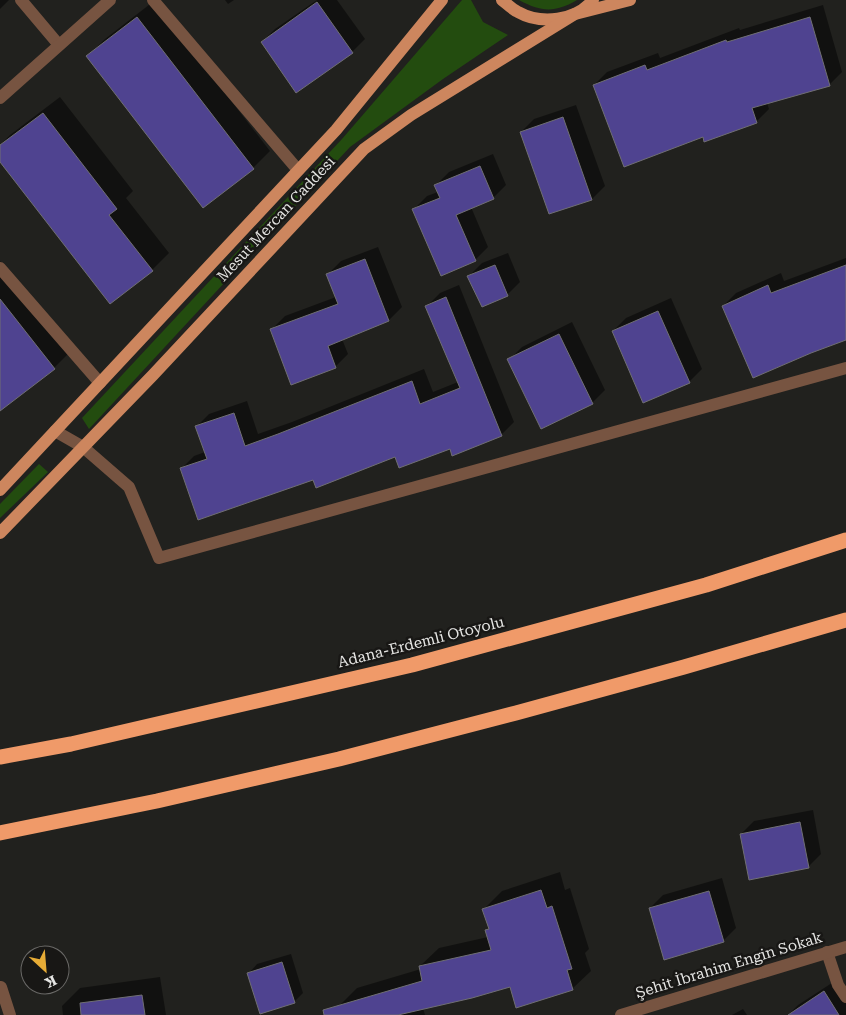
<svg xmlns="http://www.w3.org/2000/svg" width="846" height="1015" font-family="'Roboto Serif',serif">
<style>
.green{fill:#234c0f}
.shadow{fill:#0007}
.building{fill:#4f4390;stroke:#706f73}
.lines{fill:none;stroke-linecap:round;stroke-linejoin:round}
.minor{stroke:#775441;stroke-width:12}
.major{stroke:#cd865e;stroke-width:12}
.highway{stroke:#f09a69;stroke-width:15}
.labels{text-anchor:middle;stroke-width:5;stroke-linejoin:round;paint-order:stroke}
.street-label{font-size:15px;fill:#e5e5e3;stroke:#181715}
</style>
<rect width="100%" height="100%" fill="#21211e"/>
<g class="green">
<path d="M462 0H471L483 22 508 35 443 79 350 147 89 429 82 418 342 139Z"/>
<path d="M519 0H577C555 13 541 12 519 0Z"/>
<path d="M39 464 48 472 0 518V504Z"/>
</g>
<g class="shadow">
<path d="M0 0H9L0 9Z"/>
<path d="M225 0H234L228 4Z"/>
<path d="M317 0H337L365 39 352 52 262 42 275 29Z"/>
<path d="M154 1 270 151 253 168 88 56 105 39Z"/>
<path d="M823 5 842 72 829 85 767 103 769 109 756 122 703 136 594 85 607 72 658 53 660 58 739 28 740 30Z"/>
<path d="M60 97 133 191 126 198 169 253 152 270 0 160V145L10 135Z"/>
<path d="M576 105 605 186 592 199 550 213 521 132 534 119Z"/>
<path d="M493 154 506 185 493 198 471 207 488 247 475 260 442 275 414 209 427 196 438 192 436 185 449 172Z"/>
<path d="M378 247 402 307 389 320 342 339 348 354 335 367 272 329 285 316 336 297 328 274 341 261Z"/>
<path d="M508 253 520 282 507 295 469 276 482 263Z"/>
<path d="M846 258V339L723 306 736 293 781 273 784 281Z"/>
<path d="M0 261 70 352 54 368 0 400Z"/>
<path d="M459 285 514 422 501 435 450 448 395 456 313 478 181 469 194 456 205 452 196 427 209 414 247 401 258 434 292 422 424 369 433 392 458 382 427 306 440 293Z"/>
<path d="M671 298 702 369 689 382 613 331 626 318Z"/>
<path d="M572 322 605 390 592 403 509 360 522 347Z"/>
<path d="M813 810 821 854 808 867 741 834 754 821Z"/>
<path d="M560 872 565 890 570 888 589 949 585 953 591 971 572 989 511 985 423 1008 425 1015H341L339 1006 357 988 421 969 420 966 439 948 488 937 487 931 490 928 484 909 502 891Z"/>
<path d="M722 878 736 928 723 941 650 908 663 895Z"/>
<path d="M291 954 303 993 294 1002 249 973 257 964Z"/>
<path d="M160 977 166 1015H63L62 1006 80 988Z"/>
<path d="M838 979 846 993V1015H788L798 1005Z"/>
<path d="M743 1009 747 1015H732Z"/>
</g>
<g class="building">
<path d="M317 2 353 53 296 93 261 42Z"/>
<path d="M137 17 254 169 203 208 86 56Z"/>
<path d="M810 17 830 86 752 108 757 123 704 142 703 137 624 167 593 85 645 65 647 70 726 40 727 42Z"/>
<path d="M43 113 117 209 109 215 153 271 110 304 0 162V145Z"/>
<path d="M563 117 592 200 549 214 520 132Z"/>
<path d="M480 166 494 199 456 215 476 261 441 276 412 209 440 198 434 185Z"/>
<path d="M365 259 389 321 328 346 336 368 291 385 270 329 338 304 326 274Z"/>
<path d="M495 265 508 296 482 307 467 276Z"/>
<path d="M846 265V340L811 353 753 378 722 306 768 285 771 293Z"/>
<path d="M446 297 502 436 452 456 450 449 399 468 395 457 316 488 313 480 198 520 180 468 207 459 195 426 234 413 245 446 278 434 412 381 420 404 460 388 425 306Z"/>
<path d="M0 299 55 369 0 411Z"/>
<path d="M658 311 690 383 643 403 612 331Z"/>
<path d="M559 334 593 404 541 429 507 359Z"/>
<path d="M800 822 809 868 749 880 740 834Z"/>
<path d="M541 890 547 908 552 906 572 969 567 970 573 990 516 1008 510 987 472 998 398 1015H324L323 1010 422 981 419 966 491 950 485 930 489 929 482 909Z"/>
<path d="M709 891 724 942 664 960 649 908Z"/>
<path d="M282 962 295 1003 260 1014 247 973Z"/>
<path d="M824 991 839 1015H788Z"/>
<path d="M142 995 145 1015H81L80 1003Z"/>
</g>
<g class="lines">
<g class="minor">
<path d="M21 0 59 45"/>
<path d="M153 0 298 170"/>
<path d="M0 98 110 0"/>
<path d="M0 268 100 383"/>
<path d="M55 431 83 447 129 487 159 558 846 368"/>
<path d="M827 952 838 985 846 997"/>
<path d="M1 987 10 1015"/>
<path d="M621 1015 846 947"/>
</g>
<g class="major">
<path d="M502 0C507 4 512 9 518 12 541 25 576 21 593 0"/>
<path d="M0 490 336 130 442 0"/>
<path d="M0 533 153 375 364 149 411 115 575 14 630 0"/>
</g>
<g class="highway">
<path d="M0 757 71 744 412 665 706 585 846 540"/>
<path d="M0 833 157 801 339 759 516 713 684 667 846 620"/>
</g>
</g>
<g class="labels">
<g class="street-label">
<text transform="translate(276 219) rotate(-47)" y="5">Mesut Mercan Caddesi</text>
<text transform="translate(421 642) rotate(-14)" y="5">Adana-Erdemli Otoyolu</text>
<text transform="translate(729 965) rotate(-17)" y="5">Şehit İbrahim Engin Sokak</text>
</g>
</g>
<g transform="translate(45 970) rotate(154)"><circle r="24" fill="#181715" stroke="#6a6967"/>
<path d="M0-4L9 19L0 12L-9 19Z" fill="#e7ac36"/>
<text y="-8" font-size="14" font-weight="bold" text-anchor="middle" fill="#e5e5e3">K</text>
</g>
</svg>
